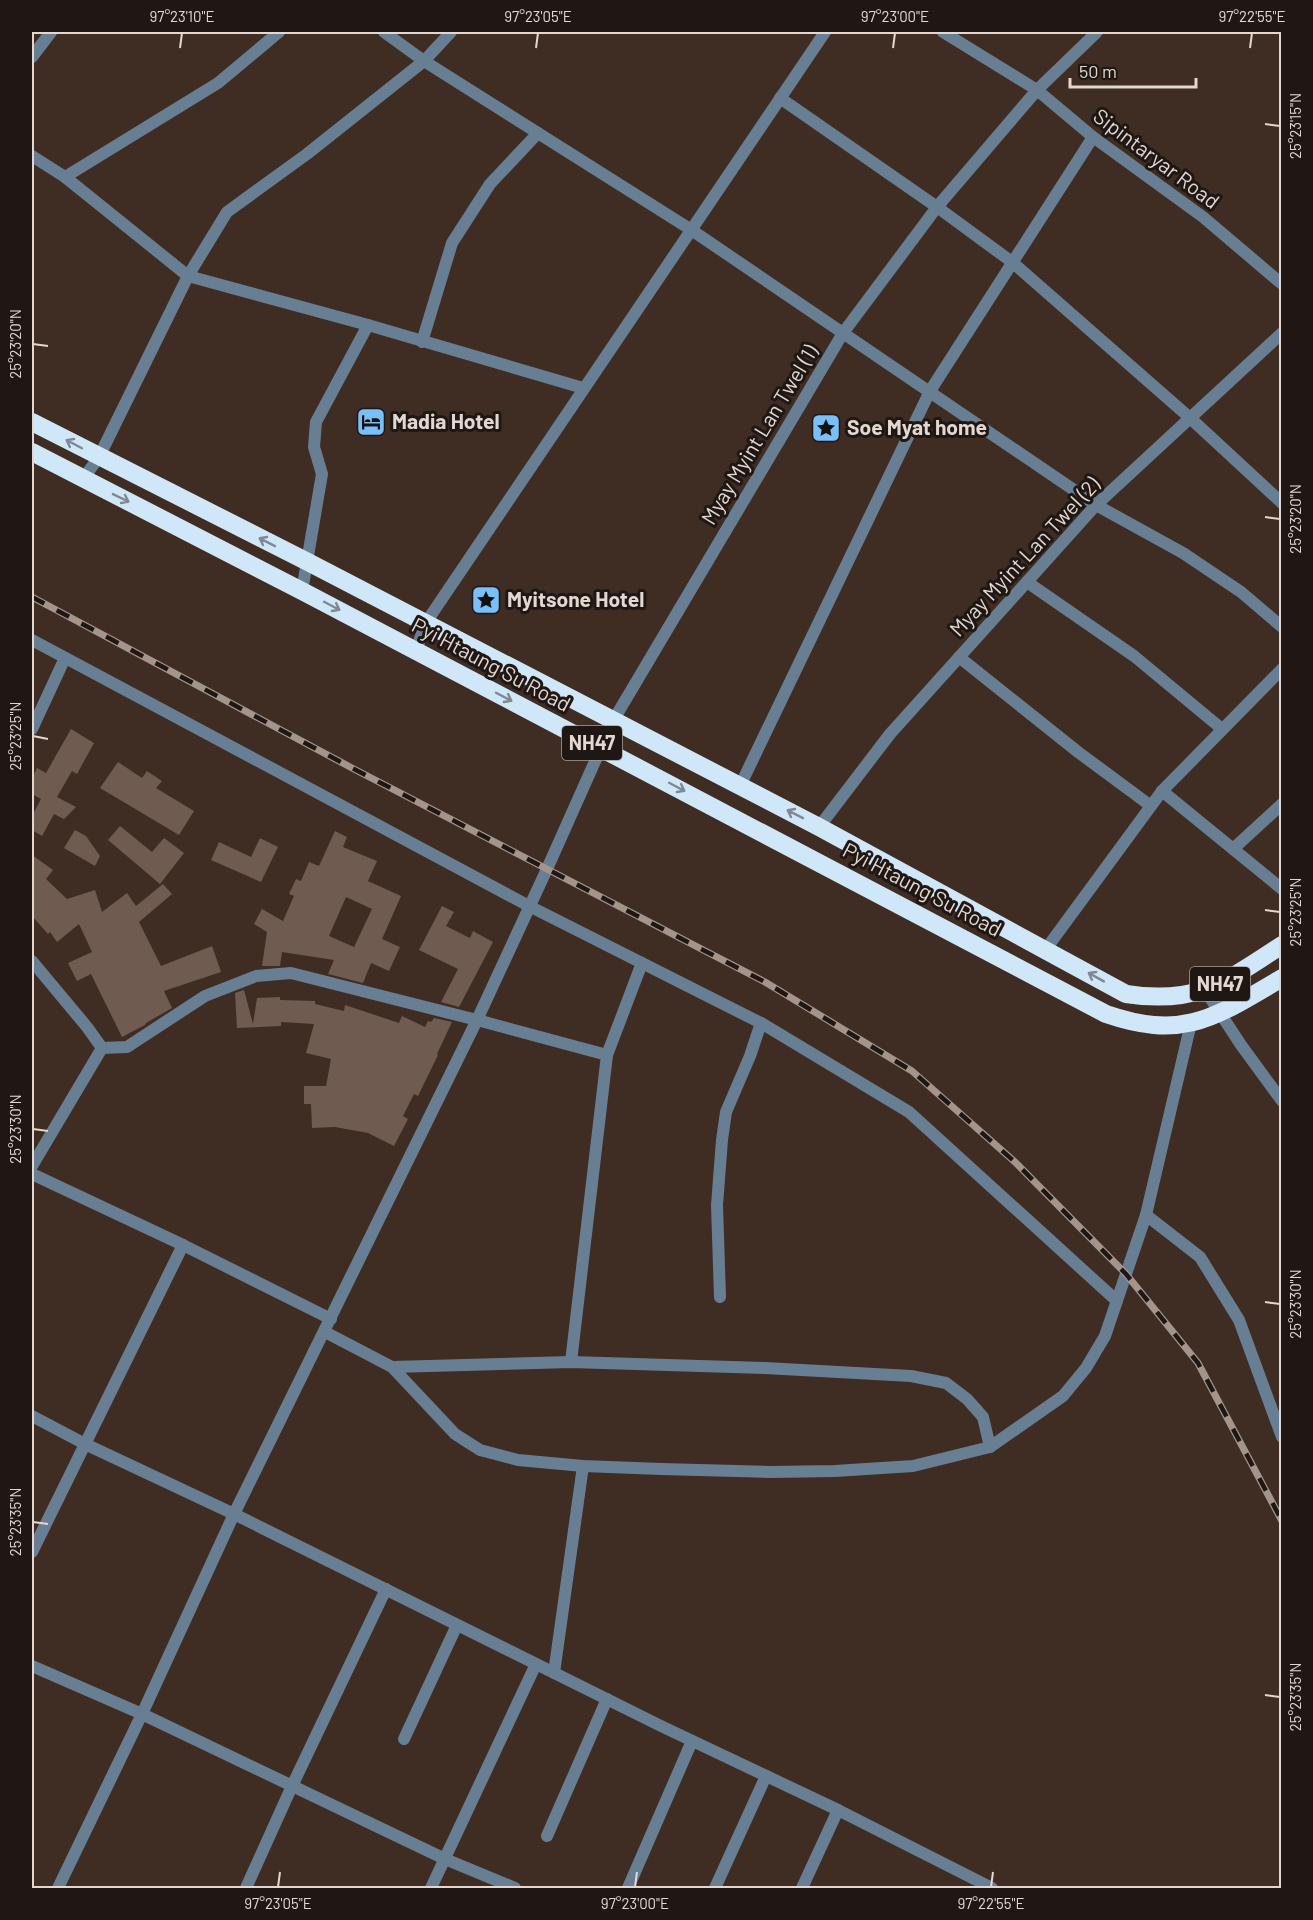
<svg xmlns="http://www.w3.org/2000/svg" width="1313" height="1920" font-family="Barlow,sans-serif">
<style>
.building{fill:#6f5b50;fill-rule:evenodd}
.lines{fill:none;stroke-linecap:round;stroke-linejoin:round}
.street{stroke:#687f93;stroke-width:12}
.highway{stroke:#d0e7fa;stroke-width:18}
.rail-casing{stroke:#a3948c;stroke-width:7}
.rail{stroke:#1f1713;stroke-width:4.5;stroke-dasharray:14;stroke-linecap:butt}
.oneway{stroke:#808992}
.ticks{fill:none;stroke:#e3d7d0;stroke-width:2}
.labels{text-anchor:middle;stroke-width:6;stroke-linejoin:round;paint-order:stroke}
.shield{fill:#1f1713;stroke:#a89d97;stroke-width:1.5}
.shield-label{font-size:20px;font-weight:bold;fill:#e3d7d0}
.street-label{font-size:21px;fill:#e3d7d0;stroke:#1f1713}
.poi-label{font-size:21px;font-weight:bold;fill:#e3d7d0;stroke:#1f1713;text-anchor:start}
.neatline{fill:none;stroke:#e3d7d0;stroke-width:2}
.ticks-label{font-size:15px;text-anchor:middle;fill:#e3d7d0}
</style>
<rect width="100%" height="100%" fill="#3f2c23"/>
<g class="building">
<path d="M71 729 94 743 77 774 72 771 57 797 76 807 64 819 54 814 42 836 32 830V816L41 799 32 794V778L37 768 46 773Z"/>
<path d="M118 762 142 778 147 771 162 781 156 788 194 811 179 835 100 788Z"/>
<path d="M120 826 152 852 164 838 184 853 160 884 108 840Z"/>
<path d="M75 830 86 836 100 856 95 866 64 848Z"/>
<path d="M335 831 347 837 343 847 377 861 368 881 401 896 382 939 400 947 389 971 371 963 363 983 328 974 334 960 282 952 280 966H262L267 932 254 924 262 909 283 921 294 896 289 894 296 879 301 881 309 862 319 866ZM346 897 372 909 354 947 329 936Z"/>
<path d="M260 838 278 847 261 882 211 860 219 842 251 857Z"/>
<path d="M32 855 53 870 46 879 67 899 95 890 102 912 127 893 136 906 163 884 172 894 139 922 161 966 212 946 221 972 164 991 172 1008 146 1023 145 1025 122 1037 91 974 77 981 68 963 92 952 79 924 57 942 50 932 48 934 32 916Z"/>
<path d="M442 906 454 912 446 926 470 938 473 931 493 942 459 1007 441 1002 458 969 419 950Z"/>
<path d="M244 990 253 1024 257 998 280 997V1000L315 1001V1004L344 1011 345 1005 399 1023 402 1016 425 1027 428 1021 431 1022 434 1018 452 1022 437 1054 438 1055 418 1096 414 1094 403 1116 408 1119 394 1146 368 1133 335 1127 312 1128 311 1104H304V1086H326L331 1059 306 1053 314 1024 281 1022V1026L237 1028 235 993Z"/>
</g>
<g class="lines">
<g class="street">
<path d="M384 32 424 61 690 229 1096 505 1183 553 1241 592 1282 627"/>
<path d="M943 32 1037 90 1093 137 1203 217 1282 284"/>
<path d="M32 57 51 32"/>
<path d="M780 98 937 207 1012 262 1189 417 1282 503"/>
<path d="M32 156 65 177 188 276 368 325 583 388"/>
<path d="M65 177 218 83 279 32"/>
<path d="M422 342 452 243 490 184 538 133"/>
<path d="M83 479 99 457 188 276 227 212 307 154 424 61 451 32"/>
<path d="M1027 582 1134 656 1222 729"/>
<path d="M302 591 322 474 314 447 316 422 368 325"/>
<path d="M32 640 529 906 761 1023 909 1112 1117 1301"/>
<path d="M416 651 425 624 825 32"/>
<path d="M959 657 1078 752 1151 806"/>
<path d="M32 729 65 658"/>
<path d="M740 786 930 391 1093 137"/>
<path d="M1162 791 1282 889"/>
<path d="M819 827 890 734 1096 505 1282 333"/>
<path d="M1233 849 1282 804"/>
<path d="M1046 949 1162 791 1282 669"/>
<path d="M32 961 87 1027 102 1048"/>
<path d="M1205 990 1241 1045 1282 1101"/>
<path d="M32 1166 102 1048 127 1047 205 996 256 976 291 973 477 1020 607 1055"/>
<path d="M32 1174 183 1245 331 1319"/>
<path d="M1146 1215 1200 1257 1239 1320 1282 1437"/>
<path d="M720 1297 717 1205 722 1140 726 1112 750 1056 761 1023"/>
<path d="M325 1332 392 1367 455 1434 480 1450 518 1460 583 1466 661 1469 770 1472 835 1471 913 1466 990 1447 1063 1396 1086 1368 1105 1336 1146 1215 1191 1023"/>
<path d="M571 1362 607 1055 642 963"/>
<path d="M392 1367 571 1362 765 1368 911 1376 946 1383 967 1399 983 1417 990 1447"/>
<path d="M32 1416 85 1444 234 1514 661 1726 838 1810 992 1888"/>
<path d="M32 1552 183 1245"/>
<path d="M32 1666 142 1714 445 1859 515 1888"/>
<path d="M554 1673 583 1466"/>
<path d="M404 1739 457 1625"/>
<path d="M547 1836 607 1699"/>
<path d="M58 1888 142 1714 234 1514 477 1020 547 869 613 721 843 333 937 207 1037 90 1097 32"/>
<path d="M246 1888 292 1786 386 1589"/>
<path d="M431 1888 536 1664"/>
<path d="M628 1888 692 1741"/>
<path d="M715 1888 766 1776"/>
<path d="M802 1888 838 1810"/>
</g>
<g class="highway">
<path d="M32 422 306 561 819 827 1126 994C1197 1005 1225 982 1282 945"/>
<path d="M32 452 302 591 1106 1014C1185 1041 1215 1017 1282 978"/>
</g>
<g class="rail-casing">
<path id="rail" d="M32 597 352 768 765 982 912 1071 1016 1163 1126 1274 1198 1363 1282 1521"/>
</g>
<use href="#rail" class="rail"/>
</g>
<defs><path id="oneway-shaft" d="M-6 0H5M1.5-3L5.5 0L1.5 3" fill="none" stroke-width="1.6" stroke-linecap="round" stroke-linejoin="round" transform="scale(1.5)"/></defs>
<g class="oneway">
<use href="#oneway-shaft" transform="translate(74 444) rotate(-152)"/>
<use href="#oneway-shaft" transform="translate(121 498) rotate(26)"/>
<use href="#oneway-shaft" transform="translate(267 542) rotate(-153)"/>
<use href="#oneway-shaft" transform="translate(332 606) rotate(28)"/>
<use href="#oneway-shaft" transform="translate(504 697) rotate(28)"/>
<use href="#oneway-shaft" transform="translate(677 787) rotate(28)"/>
<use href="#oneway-shaft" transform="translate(795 814) rotate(-153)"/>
<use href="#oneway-shaft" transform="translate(1096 977) rotate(-151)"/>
</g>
<path class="ticks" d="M180 48 182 33M536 48 538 33M893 48 895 33M1250 48 1252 33M1265 124 1280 126M33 344 48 346M1265 517 1280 519M33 736 48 739M1265 910 1280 912M33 1129 48 1131M1265 1302 1280 1304M33 1522 48 1524M1265 1695 1280 1697M278 1887 280 1872M635 1887 637 1872M991 1887 993 1872"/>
<defs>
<g id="hotel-square" transform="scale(1.5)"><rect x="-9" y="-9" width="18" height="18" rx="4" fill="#79bff8" stroke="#1f1713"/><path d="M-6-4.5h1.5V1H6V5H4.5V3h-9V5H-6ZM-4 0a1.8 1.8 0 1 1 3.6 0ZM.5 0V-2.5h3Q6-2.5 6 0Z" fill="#111"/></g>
<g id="sight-square" transform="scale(1.5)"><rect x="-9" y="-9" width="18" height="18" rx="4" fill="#79bff8" stroke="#1f1713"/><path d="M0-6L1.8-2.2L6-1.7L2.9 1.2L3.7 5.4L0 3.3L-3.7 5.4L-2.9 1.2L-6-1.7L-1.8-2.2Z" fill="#111"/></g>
</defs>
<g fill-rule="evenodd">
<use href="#hotel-square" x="371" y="422"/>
<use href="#sight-square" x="826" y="428"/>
<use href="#sight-square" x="486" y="600"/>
</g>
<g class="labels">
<g class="shield">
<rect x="562" y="726" width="60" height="34" rx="4.5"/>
<rect x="1190" y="967" width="60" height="34" rx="4.5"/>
</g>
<g class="shield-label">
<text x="592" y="750">NH47</text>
<text x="1220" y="991">NH47</text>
</g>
<g class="street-label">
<text transform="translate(1156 159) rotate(37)" y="7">Sipintaryar Road</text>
<text transform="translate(760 435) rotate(-59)" y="7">Myay Myint Lan Twel (1)</text>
<text transform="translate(1025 557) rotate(-47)" y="7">Myay Myint Lan Twel (2)</text>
<text transform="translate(491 665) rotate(28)" y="7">Pyi Htaung Su Road</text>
<text transform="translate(922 890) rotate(28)" y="7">Pyi Htaung Su Road</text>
</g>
<g class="poi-label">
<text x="392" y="429">Madia Hotel</text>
<text x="847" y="435">Soe Myat home</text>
<text x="507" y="607">Myitsone Hotel</text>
</g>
</g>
<rect width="1313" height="1920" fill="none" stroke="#1f1713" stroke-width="66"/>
<path d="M1070 78v9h126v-9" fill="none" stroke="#e3d7d0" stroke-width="3"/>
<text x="1079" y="78" font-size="18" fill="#e3d7d0" stroke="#1f1713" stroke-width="4.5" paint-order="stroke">50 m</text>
<rect x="33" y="33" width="1247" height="1854" class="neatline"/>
<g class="ticks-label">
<text x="182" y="22">97°23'10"E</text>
<text x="538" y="22">97°23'05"E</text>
<text x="895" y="22">97°23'00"E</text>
<text x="1252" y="22">97°22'55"E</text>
<text transform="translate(1296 126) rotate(-90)" y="5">25°23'15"N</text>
<text transform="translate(16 344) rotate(-90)" y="5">25°23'20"N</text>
<text transform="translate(1296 519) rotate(-90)" y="5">25°23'20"N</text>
<text transform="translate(16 736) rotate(-90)" y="5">25°23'25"N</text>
<text transform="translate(1296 912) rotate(-90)" y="5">25°23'25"N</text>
<text transform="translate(16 1129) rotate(-90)" y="5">25°23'30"N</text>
<text transform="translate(1296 1304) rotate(-90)" y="5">25°23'30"N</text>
<text transform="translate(16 1522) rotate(-90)" y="5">25°23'35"N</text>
<text transform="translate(1296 1697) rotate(-90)" y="5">25°23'35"N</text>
<text x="278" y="1909">97°23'05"E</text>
<text x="635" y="1909">97°23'00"E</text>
<text x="991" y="1909">97°22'55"E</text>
</g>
</svg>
